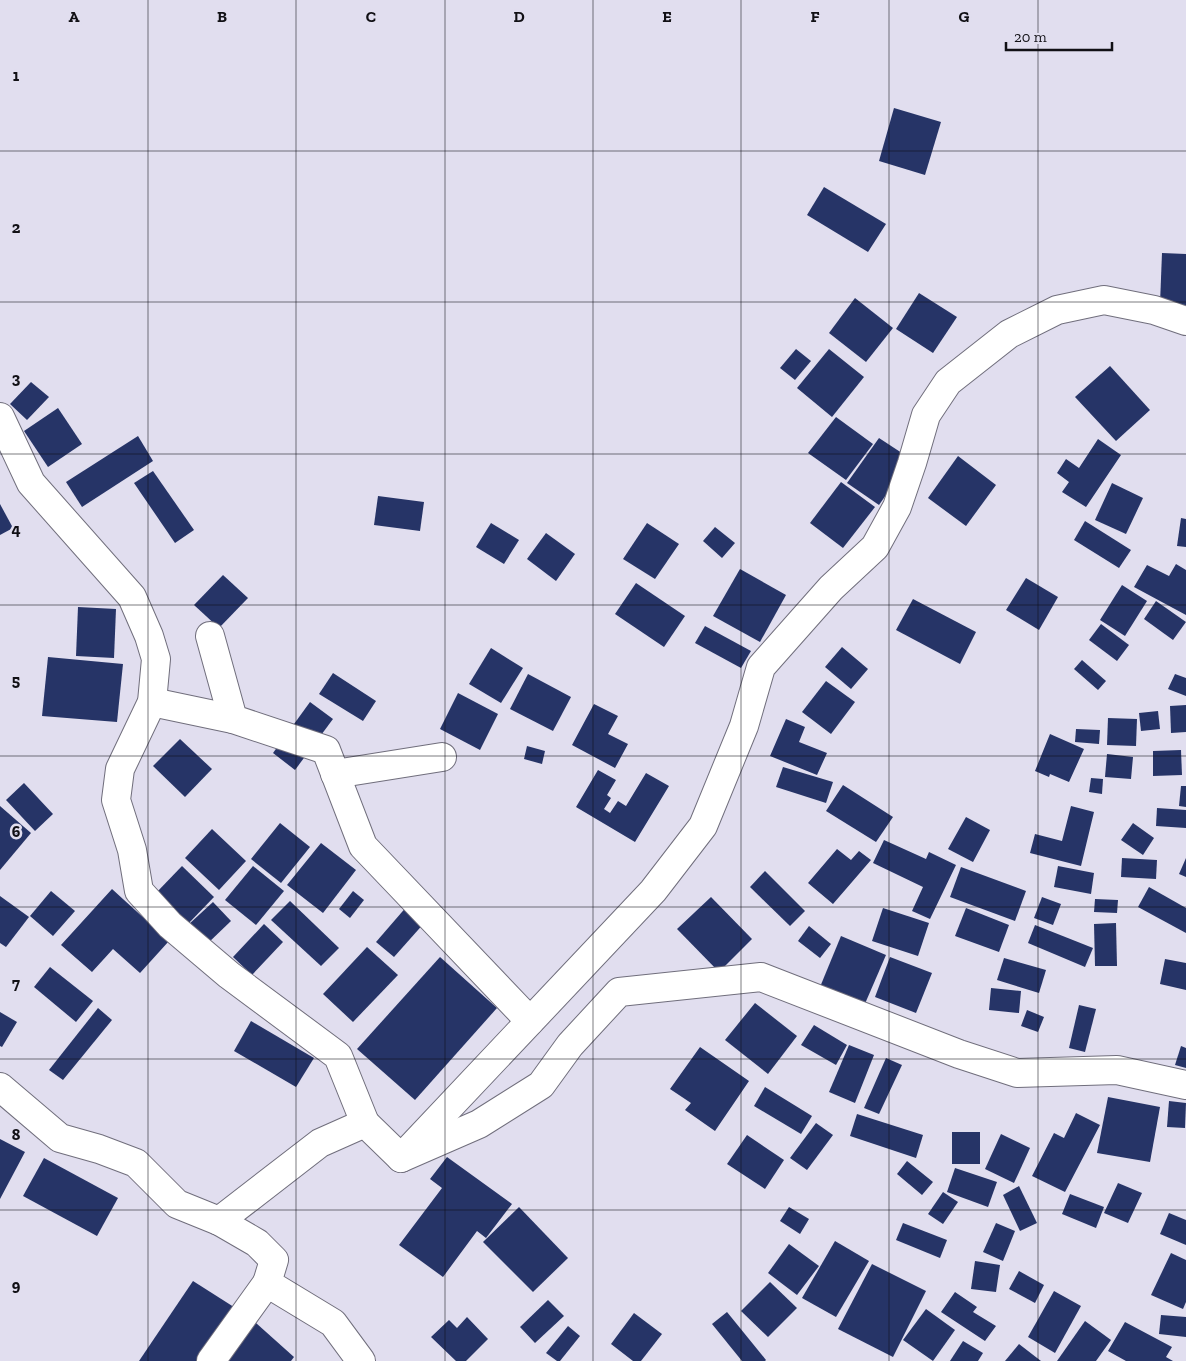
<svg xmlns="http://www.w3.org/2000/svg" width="1186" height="1361" font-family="'Zilla Slab',serif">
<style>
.building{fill:#263467}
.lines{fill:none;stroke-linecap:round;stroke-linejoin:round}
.minor-casing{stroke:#706e7c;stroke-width:30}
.minor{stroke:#fff;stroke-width:28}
.grid{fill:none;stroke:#111015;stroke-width:1;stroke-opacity:0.55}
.grid-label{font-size:16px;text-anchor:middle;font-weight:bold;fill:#111015;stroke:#e1deef;stroke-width:5;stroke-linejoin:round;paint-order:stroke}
</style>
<rect width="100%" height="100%" fill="#e1deef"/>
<g class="building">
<path d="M894 108 941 122 925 175 879 161Z"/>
<path d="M824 187 886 224 868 252 807 215Z"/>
<path d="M1162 253 1186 254V305L1160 304Z"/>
<path d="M919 293 957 317 933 353 896 329Z"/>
<path d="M855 298 893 328 866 362 829 333Z"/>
<path d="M796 349 811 361 795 380 780 368Z"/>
<path d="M829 349 864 377 832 417 797 388Z"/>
<path d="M1110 366 1150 410 1116 441 1075 397Z"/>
<path d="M31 382 49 397 27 420 10 404Z"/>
<path d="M58 408 82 444 48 467 24 431Z"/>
<path d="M836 417 873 444 846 480 808 453Z"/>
<path d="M138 436 153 461 82 507 66 482Z"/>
<path d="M879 438 911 459 879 505 847 483Z"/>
<path d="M1098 439 1121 455 1086 507 1062 492 1069 482 1057 473 1066 459 1079 468Z"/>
<path d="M958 456 996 485 966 526 928 498Z"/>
<path d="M153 471 194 530 175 543 134 483Z"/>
<path d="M841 482 875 507 843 548 810 523Z"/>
<path d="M1112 483 1143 498 1126 534 1095 520Z"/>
<path d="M378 496 424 502 420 531 374 525Z"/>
<path d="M0 504 13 528 0 535Z"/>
<path d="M1181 518 1186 519V547L1177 546Z"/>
<path d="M1085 521 1131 550 1119 568 1074 540Z"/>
<path d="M491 523 519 540 504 564 476 547Z"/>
<path d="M647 523 679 544 655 579 623 559Z"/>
<path d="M715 527 735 543 722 558 703 541Z"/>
<path d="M546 533 575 554 556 581 527 559Z"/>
<path d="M1176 564 1186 570V615L1134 587 1147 565 1169 576Z"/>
<path d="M740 569 786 595 760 642 713 616Z"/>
<path d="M223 575 248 598 219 628 194 605Z"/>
<path d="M1026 578 1058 597 1039 630 1006 610Z"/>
<path d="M636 583 685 616 664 647 615 614Z"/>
<path d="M1122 585 1147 601 1125 636 1100 620Z"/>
<path d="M913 599 976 632 960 664 896 630Z"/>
<path d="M1156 601 1186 622 1173 640 1144 619Z"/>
<path d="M78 607 116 609 114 658 76 656Z"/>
<path d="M1101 624 1129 645 1117 661 1089 640Z"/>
<path d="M705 626 751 651 741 668 695 643Z"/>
<path d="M842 647 868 669 851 689 825 667Z"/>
<path d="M491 648 523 668 501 703 469 684Z"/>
<path d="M48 657 123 664 117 722 42 716Z"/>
<path d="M1082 660 1106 681 1098 690 1074 669Z"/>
<path d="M333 673 376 701 363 721 319 694Z"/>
<path d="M528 674 571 697 553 731 510 709Z"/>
<path d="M1175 674 1186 678V696L1168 689Z"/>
<path d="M826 681 855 702 831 734 802 712Z"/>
<path d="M458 693 498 714 480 750 440 729Z"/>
<path d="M310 702 333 719 295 770 273 753Z"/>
<path d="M594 704 618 716 608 734 628 744 615 768 572 745Z"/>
<path d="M1186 705V732L1171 733 1170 706Z"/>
<path d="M1158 711 1160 729 1141 731 1139 713Z"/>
<path d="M1108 718 1137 719 1136 746 1107 745Z"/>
<path d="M786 719 805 727 799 742 827 753 817 775 770 756Z"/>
<path d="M1076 729 1100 730 1099 744 1075 742Z"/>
<path d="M1050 734 1084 749 1069 782 1050 774 1049 777 1035 771Z"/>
<path d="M180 739 212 769 185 797 153 766Z"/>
<path d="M527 746 545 751 542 764 524 759Z"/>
<path d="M1181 750 1182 775 1153 776V751Z"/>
<path d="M1107 754 1133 757 1131 779 1105 777Z"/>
<path d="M783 767 833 782 826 803 776 787Z"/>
<path d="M598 770 616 780 607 795 611 798 604 809 610 813 618 801 626 806 646 773 669 786 635 842 576 807Z"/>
<path d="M1091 778 1103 779 1102 794 1089 792Z"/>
<path d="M24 783 53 814 35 831 6 800Z"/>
<path d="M843 785 893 817 876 842 826 811Z"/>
<path d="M1181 786H1186V807L1179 806Z"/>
<path d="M0 806 31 833 0 870Z"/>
<path d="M1071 806 1094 812 1081 866 1030 853 1035 834 1062 841Z"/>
<path d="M1157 808 1186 810V828L1156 826Z"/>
<path d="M966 817 990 830 973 862 948 849Z"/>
<path d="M280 823 310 847 281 883 251 859Z"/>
<path d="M1133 823 1154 838 1143 855 1121 840Z"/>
<path d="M212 829 246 861 219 890 185 858Z"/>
<path d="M884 840 926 859 929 852 956 865 930 919 912 911 923 887 873 863Z"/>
<path d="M321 843 356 870 323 913 287 885Z"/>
<path d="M837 849 851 860 859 851 871 860 833 904 808 883Z"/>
<path d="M1122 858 1157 860 1156 879 1121 877Z"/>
<path d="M1186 858V877L1179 874Z"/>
<path d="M182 866 214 897 188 924 156 893Z"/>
<path d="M253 866 284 891 256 925 225 900Z"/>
<path d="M1058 866 1094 873 1091 894 1054 887Z"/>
<path d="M961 867 1026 891 1015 921 950 897Z"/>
<path d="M765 871 805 911 790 926 750 887Z"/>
<path d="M1149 887 1186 908V933L1138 907Z"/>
<path d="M112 889 169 941 140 973 113 949 92 972 61 945Z"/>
<path d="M51 891 75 911 53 936 30 916Z"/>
<path d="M353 891 364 900 350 918 339 909Z"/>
<path d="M0 896 29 917 6 947 0 943Z"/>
<path d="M711 897 752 939 719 972 677 929Z"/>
<path d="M1042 897 1061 904 1053 925 1034 918Z"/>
<path d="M1095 899 1118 900 1117 913 1094 912Z"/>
<path d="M290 901 339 948 321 966 271 920Z"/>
<path d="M213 902 231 921 206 945 188 925Z"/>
<path d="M408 905 426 921 394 957 376 942Z"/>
<path d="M883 908 929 923 918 956 872 941Z"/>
<path d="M966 908 1009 925 999 952 955 936Z"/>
<path d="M1116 923 1117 966H1095L1094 924Z"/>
<path d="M264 924 283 942 252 975 233 957Z"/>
<path d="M1035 925 1093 948 1085 967 1028 943Z"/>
<path d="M809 926 831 944 820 958 798 941Z"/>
<path d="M841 936 886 955 864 1006 820 987Z"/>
<path d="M367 947 398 975 353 1022 323 994Z"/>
<path d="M440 957 497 1008 415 1100 357 1049Z"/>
<path d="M890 957 932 973 916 1013 875 997Z"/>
<path d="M1004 958 1046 970 1039 993 997 980Z"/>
<path d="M1165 959 1186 963V990L1160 984Z"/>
<path d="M50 967 93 1001 76 1022 34 987Z"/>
<path d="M991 988 1021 991 1019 1013 989 1010Z"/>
<path d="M755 1003 797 1036 768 1074 725 1040Z"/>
<path d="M1079 1005 1096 1009 1085 1052 1069 1048Z"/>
<path d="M98 1008 112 1020 63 1080 49 1070Z"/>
<path d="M1027 1010 1044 1017 1038 1032 1021 1026Z"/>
<path d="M0 1012 17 1022 2 1047 0 1046Z"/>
<path d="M251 1021 314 1058 296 1087 234 1051Z"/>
<path d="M814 1025 847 1045 836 1065 801 1045Z"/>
<path d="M849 1045 874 1055 855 1103 829 1092Z"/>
<path d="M1181 1046 1186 1048V1068L1175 1065Z"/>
<path d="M700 1047 749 1081 715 1131 685 1110 691 1103 670 1089Z"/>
<path d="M886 1058 902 1065 879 1114 864 1108Z"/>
<path d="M765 1087 812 1116 801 1134 754 1106Z"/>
<path d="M1108 1097 1160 1107 1150 1162 1097 1153Z"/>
<path d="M1169 1101 1186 1103 1185 1128 1167 1127Z"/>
<path d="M1076 1113 1100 1125 1065 1192 1032 1176 1054 1133 1064 1138Z"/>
<path d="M857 1114 923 1135 916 1158 850 1136Z"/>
<path d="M816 1123 833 1135 807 1170 790 1158Z"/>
<rect x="952" y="1132" width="28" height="32"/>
<path d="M1001 1134 1030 1148 1014 1183 985 1169Z"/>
<path d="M747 1135 784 1160 765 1189 727 1164Z"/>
<path d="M0 1139 25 1152 0 1199Z"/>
<path d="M447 1157 512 1204 486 1238 477 1231 443 1277 399 1245 442 1188 430 1179Z"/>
<path d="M44 1158 118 1198 97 1236 23 1196Z"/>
<path d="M907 1161 933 1182 922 1195 897 1174Z"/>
<path d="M955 1168 997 1182 988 1207 947 1192Z"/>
<path d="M1118 1183 1142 1193 1128 1223 1104 1213Z"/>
<path d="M1019 1186 1037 1223 1020 1231 1003 1195Z"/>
<path d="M943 1192 958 1202 943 1224 928 1214Z"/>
<path d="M1070 1194 1104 1207 1096 1228 1062 1214Z"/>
<path d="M519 1207 568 1258 533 1292 483 1242Z"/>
<path d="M789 1207 809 1219 800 1234 780 1221Z"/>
<path d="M1169 1213 1186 1220V1245L1160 1234Z"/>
<path d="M903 1223 947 1240 940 1258 896 1240Z"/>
<path d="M996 1223 1015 1231 1003 1261 983 1252Z"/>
<path d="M835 1241 869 1261 836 1317 802 1298Z"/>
<path d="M789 1244 819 1266 797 1295 768 1273Z"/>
<path d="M1171 1253 1186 1260V1302L1183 1309 1151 1295Z"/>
<path d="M975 1261 1000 1265 996 1292 971 1289Z"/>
<path d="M872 1264 926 1291 893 1357 838 1329Z"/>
<path d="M1019 1271 1044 1285 1035 1303 1009 1289Z"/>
<path d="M193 1281 237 1309 202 1361H139Z"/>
<path d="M770 1282 797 1308 768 1337 741 1311Z"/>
<path d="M1054 1291 1081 1306 1055 1353 1028 1337Z"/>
<path d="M955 1292 977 1307 973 1312 996 1326 985 1341 941 1312Z"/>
<path d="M548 1300 564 1316 535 1343 520 1327Z"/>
<path d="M926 1309 955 1330 933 1361 903 1340Z"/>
<path d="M727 1312 766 1360 765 1361H742L712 1324Z"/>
<path d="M634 1313 662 1334 641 1361H633L611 1344Z"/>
<path d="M1161 1315 1186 1317V1337L1159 1334Z"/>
<path d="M467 1317 488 1339 466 1361H456L431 1337 449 1320 457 1328Z"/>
<path d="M1085 1321 1111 1340 1096 1361H1057Z"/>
<path d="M1125 1322 1172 1347 1166 1357 1173 1361H1126L1108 1351Z"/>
<path d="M256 1323 294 1357 291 1361H222Z"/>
<path d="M568 1326 580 1336 560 1361H557L546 1353Z"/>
<path d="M963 1341 983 1353 978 1361H950Z"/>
<path d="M1019 1344 1041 1361H1005Z"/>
</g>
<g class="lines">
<g class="minor-casing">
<g id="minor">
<path d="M0 417 31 483 132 597 149 636 156 659 152 702 120 769 116 800 132 850 139 891 170 925 229 975 338 1056 365 1123"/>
<path d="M210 636 233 719 326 750 363 846 530 1021"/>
<path d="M152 702 233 719"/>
<path d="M335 774 442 757"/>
<path d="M0 1087 60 1138 99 1149 136 1163 177 1204 219 1221 257 1243 274 1260 267 1283 333 1323 361 1361"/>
<path d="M401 1158 653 891 703 826 744 726 761 667 831 588 875 547 897 507 912 463 926 415 948 382 1009 334 1057 310 1104 300 1154 310 1186 321"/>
<path d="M219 1221 320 1143 365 1123 401 1158 479 1124 541 1085 570 1045 619 992 761 977 959 1054 1017 1073 1117 1070 1186 1085"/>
<path d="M211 1361 267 1283"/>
</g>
</g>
<use href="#minor" class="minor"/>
</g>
<path class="grid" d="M148 0V1361M296 0V1361M445 0V1361M593 0V1361M741 0V1361M889 0V1361M1038 0V1361M0 151H1186M0 302H1186M0 454H1186M0 605H1186M0 756H1186M0 907H1186M0 1059H1186M0 1210H1186"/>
<g class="grid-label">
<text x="74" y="22">A</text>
<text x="222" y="22">B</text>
<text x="371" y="22">C</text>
<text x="519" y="22">D</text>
<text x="667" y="22">E</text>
<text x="815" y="22">F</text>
<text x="964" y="22">G</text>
<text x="16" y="81">1</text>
<text x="16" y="233">2</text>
<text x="16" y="384">3</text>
<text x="16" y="535">4</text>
<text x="16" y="686">5</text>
<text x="16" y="837">6</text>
<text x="16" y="989">7</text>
<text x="16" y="1140">8</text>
<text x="16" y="1291">9</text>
</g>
<path d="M1006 42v8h106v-8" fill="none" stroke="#111015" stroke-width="2.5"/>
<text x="1014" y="42" font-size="15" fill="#111015" stroke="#e1deef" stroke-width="4" paint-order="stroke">20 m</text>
</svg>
